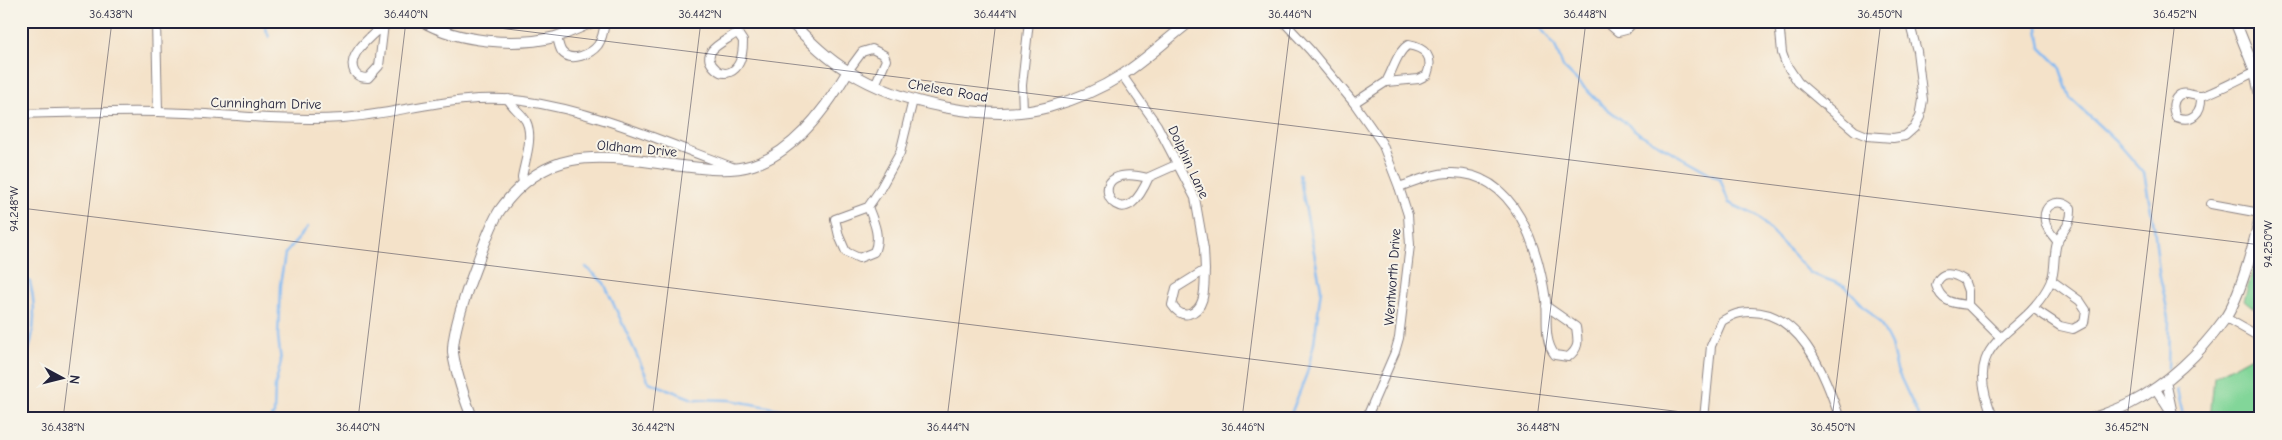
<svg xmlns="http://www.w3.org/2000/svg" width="2282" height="440" font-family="'Comic Neue',sans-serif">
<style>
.green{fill:#82d699;stroke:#527c6a}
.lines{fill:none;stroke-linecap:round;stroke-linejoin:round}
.stream{stroke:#82b9f2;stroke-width:2.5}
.minor-casing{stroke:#8b8282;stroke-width:10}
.tertiary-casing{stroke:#8b8282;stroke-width:12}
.minor{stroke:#fff;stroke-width:8}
.tertiary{stroke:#fff;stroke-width:10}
.ticks{fill:none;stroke:#22223b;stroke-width:1;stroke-opacity:0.45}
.labels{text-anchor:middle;stroke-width:4;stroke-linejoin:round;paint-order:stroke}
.street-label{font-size:14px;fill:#22223b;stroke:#f7f3e8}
.neatline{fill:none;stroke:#22223b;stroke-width:2}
.ticks-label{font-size:12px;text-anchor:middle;fill:#22223b}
</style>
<rect width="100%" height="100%" fill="#f7f3e8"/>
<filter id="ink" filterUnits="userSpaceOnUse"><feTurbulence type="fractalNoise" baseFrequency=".02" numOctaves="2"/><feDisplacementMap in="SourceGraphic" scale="10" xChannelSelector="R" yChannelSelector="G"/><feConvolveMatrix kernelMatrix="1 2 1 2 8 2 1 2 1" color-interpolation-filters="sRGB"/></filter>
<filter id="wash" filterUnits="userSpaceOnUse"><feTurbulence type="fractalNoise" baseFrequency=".0096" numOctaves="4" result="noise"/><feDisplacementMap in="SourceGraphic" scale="20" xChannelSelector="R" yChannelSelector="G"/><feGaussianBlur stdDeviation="1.12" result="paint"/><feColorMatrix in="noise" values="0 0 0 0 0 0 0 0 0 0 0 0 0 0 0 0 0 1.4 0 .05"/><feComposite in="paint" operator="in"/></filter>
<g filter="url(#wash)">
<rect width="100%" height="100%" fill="#f4e2c9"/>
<g class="green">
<path d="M2261 242V314L2244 300Z"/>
<path d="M2252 356 2261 362V419H2210L2214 377Z"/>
</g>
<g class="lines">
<g class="stream">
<path d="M263 21 269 37"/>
<path d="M1535 21 1555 46 1563 67 1601 104 1640 134 1720 179 1729 203 1757 216 1810 273 1845 286 1880 323 1891 345 1897 370 1920 419"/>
<path d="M2037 21 2041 48 2059 66 2070 98 2118 143 2144 173 2154 226 2159 272 2169 318 2168 368"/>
<path d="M586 267 604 283 649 382 693 399 730 400 806 414 881 416 891 419"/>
<path d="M21 277 30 282C39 318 32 343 21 377"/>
<path d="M2177 390 2184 419"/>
<path d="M271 419 274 414 275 386 281 362 278 336 280 285 285 254 307 228"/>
<path d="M1289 419 1307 373 1314 343 1321 289 1299 174"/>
</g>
</g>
</g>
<g filter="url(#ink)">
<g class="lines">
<g class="minor-casing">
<g id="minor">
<path d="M156 21 158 112"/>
<path d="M1283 21 1310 50 1354 103 1382 143 1399 187 1408 215 1410 245 1399 338 1395 352 1366 419"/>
<path d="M1609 21 1611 26 1618 32 1626 30 1635 21"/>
<path d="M1779 21 1782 53 1786 64 1798 82 1855 131 1867 136 1893 138 1905 136 1914 128 1920 117 1923 100 1917 51 1909 21"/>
<path d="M384 24 379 66 368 78C360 78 355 76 353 68 349 51 376 33 387 21"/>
<path d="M737 32 743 41C743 51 742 67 730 72 725 74 720 73 716 69 695 50 729 41 737 32 739 29 741 24 742 21"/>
<path d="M557 36C558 41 559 48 562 52 571 63 591 54 598 45 603 38 604 29 605 21"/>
<path d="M848 71 862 52 872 49 884 55 886 60 875 85"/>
<path d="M1122 75 1157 125 1195 198 1204 249 1205 270 1176 288 1172 305C1176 311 1181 316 1189 314 1207 309 1204 285 1205 270"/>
<path d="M2201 96C2202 113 2192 123 2176 117 2173 110 2171 102 2178 96 2185 90 2193 97 2201 96 2208 96 2251 73 2261 69"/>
<path d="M508 99C512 108 521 112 526 121 534 137 525 160 522 177L523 183"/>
<path d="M1354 103 1386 82 1419 79 1427 75C1434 57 1426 48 1408 45 1397 52 1393 70 1386 82"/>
<path d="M1023 111 1022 85 1029 21"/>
<path d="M21 114C67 113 112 111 158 112 219 113 281 122 343 118 405 113 460 92 523 101 595 111 664 142 732 167"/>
<path d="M1149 177C1145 186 1140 197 1132 203 1108 221 1086 162 1148 178L1149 177 1178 164"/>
<path d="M1399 187C1416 181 1433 173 1451 173 1516 172 1538 248 1546 300 1548 318 1543 340 1555 355L1568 357C1580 348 1578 341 1576 327L1546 306"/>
<path d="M2211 204 2260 213"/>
<path d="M868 207C874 222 881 237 874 252L859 258 846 252 839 236 835 219 868 207 879 191 900 153 913 100"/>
<path d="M1968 305C1952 303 1941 302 1936 285 1941 270 1953 273 1964 280L1968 291V305L2000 337"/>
<path d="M2033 308 2060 326 2073 329 2084 323 2086 310 2080 301 2051 280"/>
<path d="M2226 318 2261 338"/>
<path d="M2166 381 2174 419"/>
<path d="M2155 388 2174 418"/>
<path d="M1704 419 1711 346 1722 321C1727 318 1734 314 1740 313 1799 303 1825 375 1840 419"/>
<path d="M1994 419C1956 334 2024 340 2051 281 2056 269 2053 255 2057 243 2063 228 2072 226 2071 208 2059 197 2042 204 2045 221 2046 229 2053 236 2058 242"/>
</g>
</g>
<g class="tertiary-casing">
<g id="tertiary">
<path d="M422 21C458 42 515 47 555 37 569 33 582 26 595 21"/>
<path d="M790 21C808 39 826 58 848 71 900 104 988 123 1049 107 1074 100 1100 89 1122 75 1146 60 1168 38 1191 21"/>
<path d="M2235 21 2255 71 2261 100"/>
<path d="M473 419C466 404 455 369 453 353 452 333 467 289 475 269 482 251 489 227 500 210 548 143 602 156 674 165 699 168 728 173 753 165 795 152 827 107 848 71"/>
<path d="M2091 419C2104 414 2118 410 2131 403 2167 385 2201 352 2224 320 2240 298 2256 238 2261 211"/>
</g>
</g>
<use href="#minor" class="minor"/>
<use href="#tertiary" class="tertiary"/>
</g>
</g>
<path class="ticks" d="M442 21 2261 245M21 208 1739 419M63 419 112 21M358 419 406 21M652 419 701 21M947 419 996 21M1242 419 1291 21M1537 419 1586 21M1832 419 1881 21M2127 419 2175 21"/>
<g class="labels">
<g class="street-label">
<text transform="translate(948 90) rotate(10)" y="5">Chelsea Road</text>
<text transform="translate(266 103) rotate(1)" y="5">Cunningham Drive</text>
<text transform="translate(637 148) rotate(5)" y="5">Oldham Drive</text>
<text transform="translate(1189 162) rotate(65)" y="5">Dolphin Lane</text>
<text transform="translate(1392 277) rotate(-86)" y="5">Wentworth Drive</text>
</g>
</g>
<rect width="2282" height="440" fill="none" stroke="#f7f3e8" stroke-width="55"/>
<g transform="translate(62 378) rotate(97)" stroke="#f7f3e8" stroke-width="4" paint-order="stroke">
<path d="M0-4L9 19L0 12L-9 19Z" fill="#22223b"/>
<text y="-8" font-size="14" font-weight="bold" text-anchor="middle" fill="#22223b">N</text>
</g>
<rect x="28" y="28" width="2226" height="384" class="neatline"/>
<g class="ticks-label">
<text x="111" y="18">36.438°N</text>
<text x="406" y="18">36.440°N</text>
<text x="700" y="18">36.442°N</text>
<text x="995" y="18">36.444°N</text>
<text x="1290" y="18">36.446°N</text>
<text x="1585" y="18">36.448°N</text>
<text x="1880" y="18">36.450°N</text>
<text x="2175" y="18">36.452°N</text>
<text transform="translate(14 209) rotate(-90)" y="4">94.248°W</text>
<text transform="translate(2268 244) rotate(-90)" y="4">94.250°W</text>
<text x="63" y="431">36.438°N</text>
<text x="358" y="431">36.440°N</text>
<text x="653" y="431">36.442°N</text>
<text x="948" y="431">36.444°N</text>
<text x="1243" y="431">36.446°N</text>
<text x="1538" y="431">36.448°N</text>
<text x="1833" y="431">36.450°N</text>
<text x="2127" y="431">36.452°N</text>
</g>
</svg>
